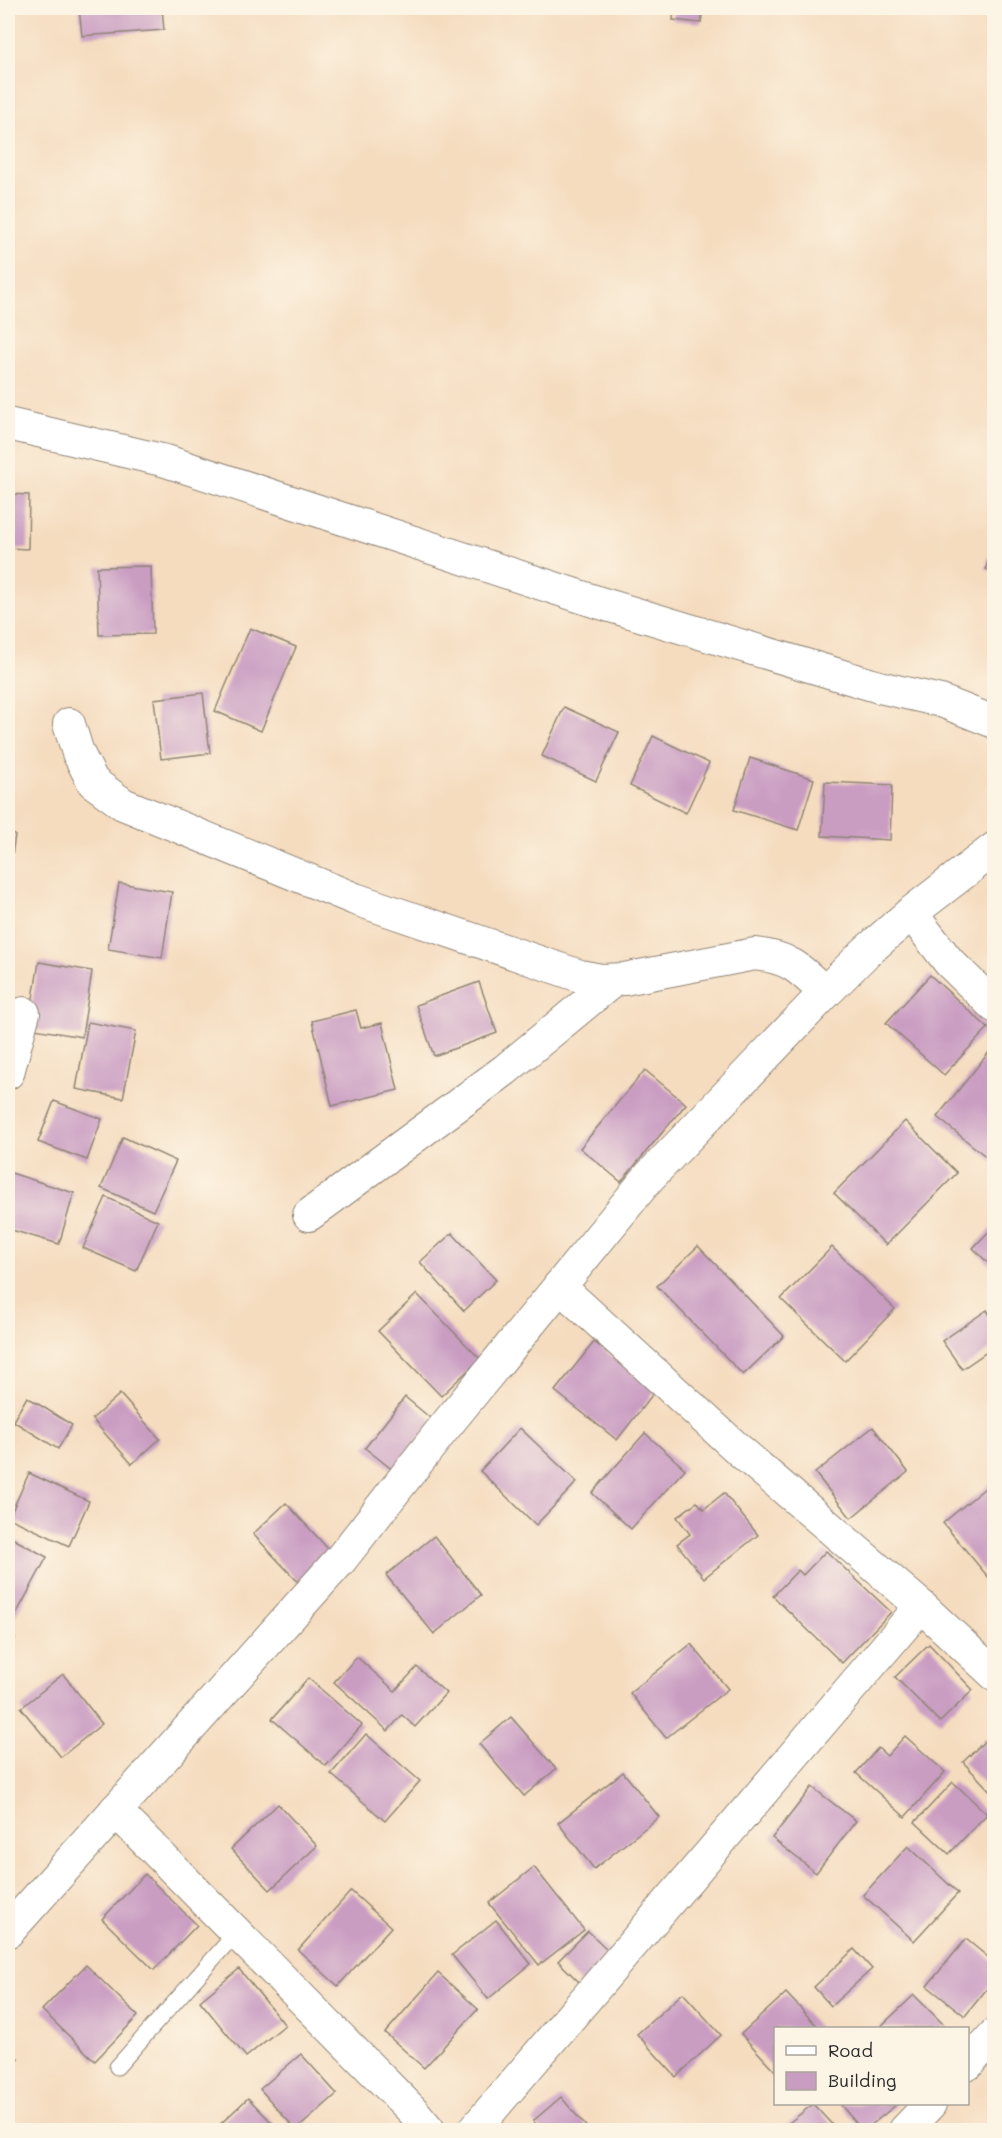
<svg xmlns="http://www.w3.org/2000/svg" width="1002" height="2138" font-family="Mali,sans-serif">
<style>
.building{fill:#c99cc2}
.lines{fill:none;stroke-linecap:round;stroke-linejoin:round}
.lane-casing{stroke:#908475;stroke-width:17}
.street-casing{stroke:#908475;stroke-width:34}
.secondary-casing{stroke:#908475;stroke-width:35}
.lane{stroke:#fff;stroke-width:15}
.street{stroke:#fff;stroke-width:32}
.secondary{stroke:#fff;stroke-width:33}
</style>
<rect width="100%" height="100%" fill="#fcf5e5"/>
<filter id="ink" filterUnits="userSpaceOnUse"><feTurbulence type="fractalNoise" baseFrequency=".0167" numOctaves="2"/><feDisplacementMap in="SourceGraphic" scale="12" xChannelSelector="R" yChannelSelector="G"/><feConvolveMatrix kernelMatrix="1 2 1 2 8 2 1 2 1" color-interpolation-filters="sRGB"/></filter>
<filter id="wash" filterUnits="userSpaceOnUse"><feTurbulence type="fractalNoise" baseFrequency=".008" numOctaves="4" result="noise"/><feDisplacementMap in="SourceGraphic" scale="24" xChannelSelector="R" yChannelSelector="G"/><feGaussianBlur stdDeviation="1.35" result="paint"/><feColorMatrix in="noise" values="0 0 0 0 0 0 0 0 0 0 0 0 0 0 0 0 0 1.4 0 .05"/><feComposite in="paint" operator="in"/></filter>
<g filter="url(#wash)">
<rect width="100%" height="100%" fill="#f5dcbf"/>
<g id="blocks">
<g class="building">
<path d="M79 8H162L164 30 82 36Z"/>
<path d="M674 8H703L701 23 673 20Z"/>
<path d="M8 494 29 495 28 549 8 548Z"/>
<path d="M994 537V571L986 569Z"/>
<path d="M151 566 153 634 99 635 97 567Z"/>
<path d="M250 628 296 647 261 731 215 711Z"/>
<path d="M203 693 210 753 161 759 154 699Z"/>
<path d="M564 707 619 732 596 781 542 756Z"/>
<path d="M653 736 709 763 686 813 630 786Z"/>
<path d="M750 758 814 779 798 830 734 810Z"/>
<path d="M825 782 892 785 890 840 822 836Z"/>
<path d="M8 833 15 835 9 875H8Z"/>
<path d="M119 883 172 892 162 958 108 949Z"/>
<path d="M39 962 92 971 82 1037 28 1028Z"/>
<path d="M930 975 988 1028 944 1075 886 1023Z"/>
<path d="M479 982 497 1033 434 1056 416 1005Z"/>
<path d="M356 1010 361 1028 382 1023 398 1090 332 1106 312 1021Z"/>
<path d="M88 1022 136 1031 123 1098 76 1089Z"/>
<path d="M989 1052 994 1057V1163L937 1117Z"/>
<path d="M645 1070 686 1104 621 1182 580 1148Z"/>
<path d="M54 1101 102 1119 87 1160 38 1142Z"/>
<path d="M905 1121 957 1173 886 1245 834 1193Z"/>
<path d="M123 1137 176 1161 153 1211 101 1188Z"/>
<path d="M8 1172 74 1193 59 1244 8 1229Z"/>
<path d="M106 1197 158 1221 136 1271 83 1248Z"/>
<path d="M994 1226V1269L973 1248Z"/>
<path d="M452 1233 496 1280 464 1311 420 1262Z"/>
<path d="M698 1246 784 1336 743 1375 657 1286Z"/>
<path d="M832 1247 895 1309 845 1361 781 1299Z"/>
<path d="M417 1294 480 1359 441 1396 378 1331Z"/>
<path d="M987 1310 994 1322V1347L962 1369 942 1341Z"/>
<path d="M594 1342 656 1390 617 1440 555 1391Z"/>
<path d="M120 1394 160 1439 132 1464 92 1419Z"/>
<path d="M27 1397 72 1425 58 1449 13 1421Z"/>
<path d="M405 1397 434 1421 394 1471 365 1448Z"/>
<path d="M873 1427 908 1472 851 1518 815 1473Z"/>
<path d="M520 1428 577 1482 536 1525 480 1471Z"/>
<path d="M645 1433 685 1469 631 1529 592 1493Z"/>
<path d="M29 1473 89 1501 69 1546 9 1518Z"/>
<path d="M991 1483 994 1487V1584L943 1523Z"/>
<path d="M724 1493 758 1535 704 1578 677 1544 690 1534 677 1517 697 1502 704 1509Z"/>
<path d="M286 1503 330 1551 298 1582 253 1534Z"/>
<path d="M8 1536 47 1557 14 1618 8 1615Z"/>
<path d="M434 1536 481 1595 434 1634 386 1575Z"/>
<path d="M826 1551 891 1612 842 1663 773 1596 798 1570 803 1575Z"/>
<path d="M8 1634 15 1639 8 1652Z"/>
<path d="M691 1644 728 1689 666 1738 630 1693Z"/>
<path d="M929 1644 973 1690 940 1722 895 1677Z"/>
<path d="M357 1657 395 1691 417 1667 446 1693 415 1727 402 1715 388 1731 334 1682Z"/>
<path d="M63 1674 102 1724 61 1757 21 1708Z"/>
<path d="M308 1678 362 1725 326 1766 272 1719Z"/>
<path d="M511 1717 556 1769 524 1796 479 1744Z"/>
<path d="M994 1732V1795L963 1762Z"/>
<path d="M366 1734 420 1781 385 1821 331 1774Z"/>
<path d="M905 1736 945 1772 905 1817 856 1773 878 1748 887 1756Z"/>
<path d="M623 1772 659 1817 594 1869 558 1823Z"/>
<path d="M953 1782 987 1814 949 1854 915 1822Z"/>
<path d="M812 1787 856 1821 816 1873 772 1838Z"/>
<path d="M278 1804 317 1846 270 1890 231 1849Z"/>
<path d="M908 1846 958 1893 914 1941 863 1895Z"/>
<path d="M534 1867 584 1930 539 1965 489 1903Z"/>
<path d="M145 1874 197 1925 154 1970 102 1919Z"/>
<path d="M351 1891 391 1927 338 1986 298 1950Z"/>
<path d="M496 1920 531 1964 488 1999 452 1955Z"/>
<path d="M588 1931 611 1953 581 1984 558 1961Z"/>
<path d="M966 1939 994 1962V1980L965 2016 927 1986Z"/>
<path d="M854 1949 872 1969 831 2006 814 1987Z"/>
<path d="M86 1965 138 2016 95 2061 42 2010Z"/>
<path d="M239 1969 285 2025 246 2057 200 2001Z"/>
<path d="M438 1973 478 2009 424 2068 385 2033Z"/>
<path d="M683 1993 721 2035 676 2077 637 2034Z"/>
<path d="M786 1993 819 2028H776V2072L741 2034Z"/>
<path d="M914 1995 947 2028H879Z"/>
<path d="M8 2049 19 2059 8 2071Z"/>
<path d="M301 2054 337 2094 296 2130 260 2089Z"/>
<path d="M561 2097 589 2130H541L533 2121Z"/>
<path d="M248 2098 279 2130H214Z"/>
<path d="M813 2104 837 2130H780Z"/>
<path d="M840 2104H897L865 2130H862Z"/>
</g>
</g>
</g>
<g filter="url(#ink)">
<use href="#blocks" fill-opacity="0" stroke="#908475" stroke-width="1.5"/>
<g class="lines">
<g class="lane-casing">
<path id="lane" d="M117 2067 236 1933"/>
</g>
<g class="street-casing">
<g id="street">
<path d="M8 424 166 461 597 602 879 687 941 701 994 722"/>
<path d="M69 724 78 753 93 782 123 804 355 899 580 976 601 980 624 979 755 954C791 958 800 969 825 993"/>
<path d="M911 913 949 962 994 1006"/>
<path d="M8 1073 24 1013"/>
<path d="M309 1215 505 1070 614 980"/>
<path d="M559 1286 739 1450 921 1606 994 1674"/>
<path d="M115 1810 413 2111 429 2130"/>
<path d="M968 2064 994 2035"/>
<path d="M474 2130 921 1606"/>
<path d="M905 2130 930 2104"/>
</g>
</g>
<g class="secondary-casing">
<path id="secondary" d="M8 1931 341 1559 443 1429 649 1177 825 993 866 952 911 913 994 849"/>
</g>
<use href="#lane" class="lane"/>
<use href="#street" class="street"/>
<use href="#secondary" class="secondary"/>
</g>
</g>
<rect width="1002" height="2138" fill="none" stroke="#fcf5e5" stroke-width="30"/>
<rect x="774" y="2027" width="195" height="78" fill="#fcf5e5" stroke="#a8a49b" stroke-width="1.5"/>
<rect x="786" y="2046" width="30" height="9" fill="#ffffff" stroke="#a8a49b" stroke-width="1.5"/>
<text x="828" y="2057" font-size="18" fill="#2b2b2b">Road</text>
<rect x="786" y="2072" width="30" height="18" fill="#c99cc2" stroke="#a8a49b" stroke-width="1.5"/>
<text x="828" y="2087" font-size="18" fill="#2b2b2b">Building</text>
</svg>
